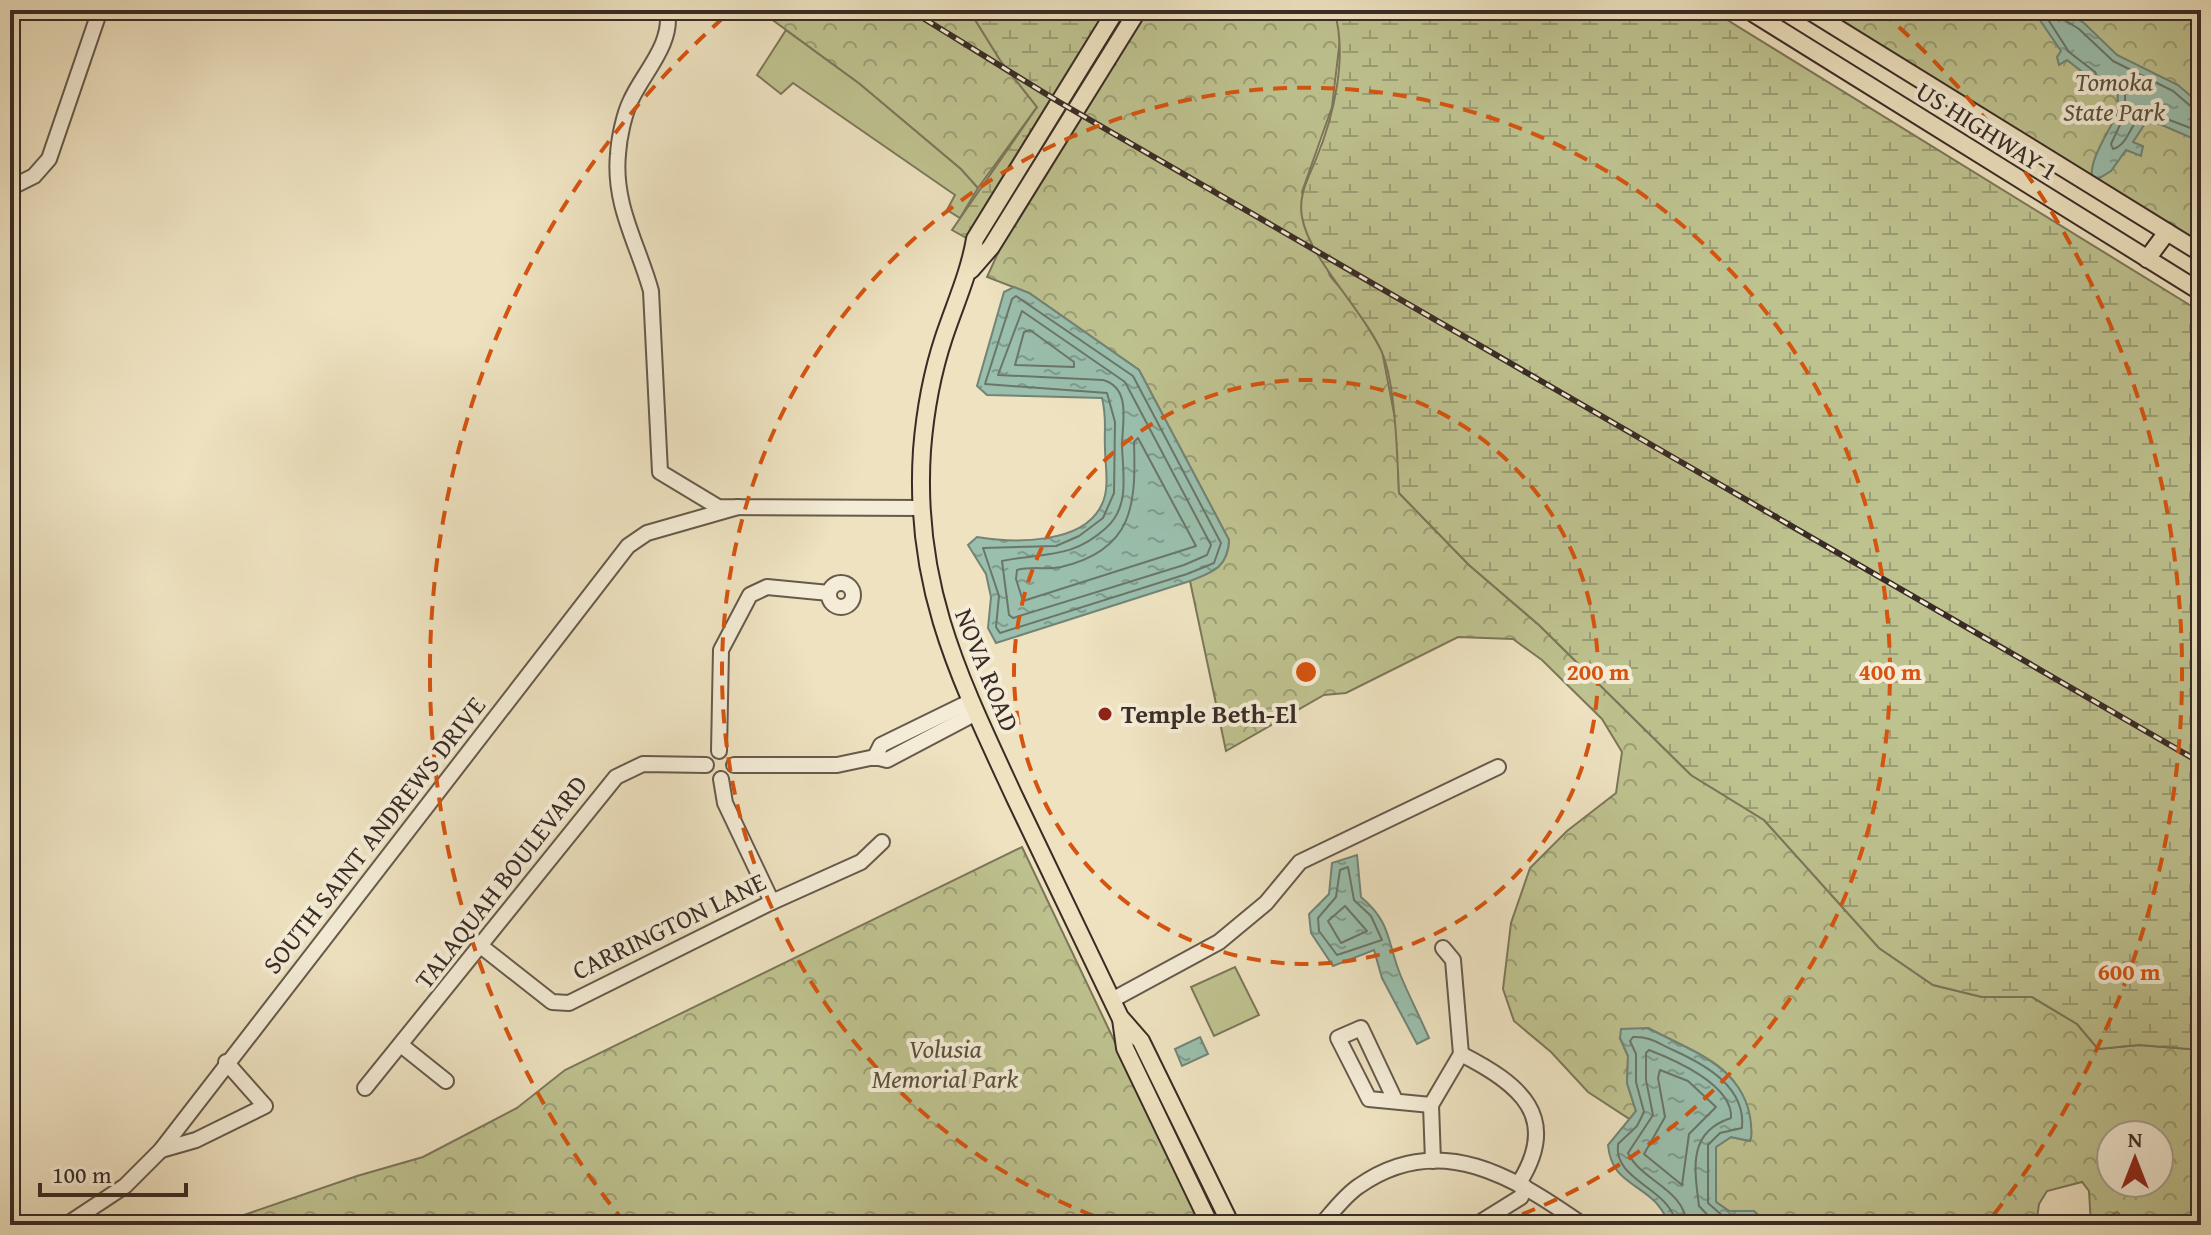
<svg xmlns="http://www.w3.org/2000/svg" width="2211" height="1235" font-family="'Gentium Book Plus',serif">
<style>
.green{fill:#bec28f;stroke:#7c775a;stroke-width:2}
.forest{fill:url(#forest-crowns);stroke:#7c775a;stroke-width:2;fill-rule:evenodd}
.wetland{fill:url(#wetland-marsh);stroke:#7c775a;stroke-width:2}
.water{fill:url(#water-ripples);stroke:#738477;stroke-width:2}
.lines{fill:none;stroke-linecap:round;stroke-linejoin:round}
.shore{stroke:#6a766a;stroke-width:2}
.minor-casing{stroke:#665a4c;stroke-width:18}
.major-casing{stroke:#392c26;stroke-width:20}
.minor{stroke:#f4ecd6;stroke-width:14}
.major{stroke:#eee2c0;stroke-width:16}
.rail-casing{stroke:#392c26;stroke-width:6}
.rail{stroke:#f4ecd6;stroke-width:3;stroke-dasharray:9;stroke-linecap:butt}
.ring{fill:none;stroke:#d6540f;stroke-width:4;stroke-dasharray:14 10}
.poi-dot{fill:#8f2418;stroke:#f4ecd6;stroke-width:3}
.labels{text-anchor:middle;stroke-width:8;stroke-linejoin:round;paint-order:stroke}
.park-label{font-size:26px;font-style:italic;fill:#5a5240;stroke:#f4ecd6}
.street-label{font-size:26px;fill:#392c26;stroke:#f4ecd6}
.poi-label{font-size:26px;font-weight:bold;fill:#392c26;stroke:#f4ecd6;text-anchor:start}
.centre{fill:#d6540f;stroke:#f4ecd6;stroke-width:4}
.ring-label{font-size:24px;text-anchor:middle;font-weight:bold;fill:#d6540f;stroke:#f4ecd6;stroke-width:8;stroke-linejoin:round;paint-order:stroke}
</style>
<defs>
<pattern id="forest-crowns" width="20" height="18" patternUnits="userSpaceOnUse" patternTransform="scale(2)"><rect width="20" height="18" fill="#bec28f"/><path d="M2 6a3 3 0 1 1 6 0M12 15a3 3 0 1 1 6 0" fill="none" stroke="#9b9e75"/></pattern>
<pattern id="wetland-marsh" width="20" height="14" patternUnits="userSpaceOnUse" patternTransform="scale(2)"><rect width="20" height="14" fill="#bec28f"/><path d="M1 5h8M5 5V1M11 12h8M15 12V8" fill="none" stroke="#9b9e75"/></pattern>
<pattern id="water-ripples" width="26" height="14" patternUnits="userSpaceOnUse" patternTransform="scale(2)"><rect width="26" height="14" fill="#9abfad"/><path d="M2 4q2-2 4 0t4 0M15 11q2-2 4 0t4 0" fill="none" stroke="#7f9b8d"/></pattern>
</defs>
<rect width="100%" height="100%" fill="#eee2c0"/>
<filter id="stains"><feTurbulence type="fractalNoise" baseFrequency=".0025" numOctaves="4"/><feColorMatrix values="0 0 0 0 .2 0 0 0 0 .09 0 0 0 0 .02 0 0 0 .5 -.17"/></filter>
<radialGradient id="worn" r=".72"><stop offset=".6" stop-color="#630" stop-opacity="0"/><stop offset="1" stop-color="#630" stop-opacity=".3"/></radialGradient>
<g class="green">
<path d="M786 30 860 84 961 169 978 188 960 218 947 210 955 195 793 83 781 94 757 75Z"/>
<path d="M1235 967 1259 1015 1214 1036 1191 987Z"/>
</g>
<g class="forest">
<path d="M759 10H969L1000 60 1037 107 978 188 961 169 860 84Z"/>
<path d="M1144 10H1334L1341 31 1332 107 1302 192 1330 276 1355 305 1382 351 1397 429 1399 493 1469 565 1539 625 1691 775 1764 820 1879 948 1933 985 1982 997H2032L2077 1024 2098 1049 2139 1045 2201 1050V1225H2130L2117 1212 2091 1225 2089 1191 2082 1182 2047 1191 2039 1204 2036 1225H1768L1754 1211H1729L1716 1202V1147L1731 1137 1750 1141C1752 1067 1704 1058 1648 1028L1620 1038 1628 1056 1627 1083 1636 1111 1631 1120 1588 1092 1551 1052 1514 1021 1503 989 1511 923 1530 868 1567 831 1616 793 1622 752 1602 719 1542 660 1513 639 1458 637 1346 693 1324 695 1226 751 1190 581C1213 572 1228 567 1229 540L1139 370 1029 293 987 277 1014 218ZM2111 1135H2159V1183H2111Z"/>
<path d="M1808 10H2201V253Z"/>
<path d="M1022 847 1202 1225H215L357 1176 423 1157 517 1108 565 1070Z"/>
</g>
<g class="wetland">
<path d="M969 10H1110L968 239 952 230 1037 107 1000 60Z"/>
<path d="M1122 10H1132L983 248 980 241Z"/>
<path d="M1334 10H1711L2201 312V1050L2139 1045 2098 1049 2077 1024 2032 997H1982L1933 985 1879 948 1764 820 1691 775 1539 625 1469 565 1399 493C1397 456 1396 380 1380 348 1361 308 1309 258 1302 217 1298 195 1308 179 1316 159 1334 116 1348 55 1334 10Z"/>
</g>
<g class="water">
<path d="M2033 10H2062L2084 23 2117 55 2178 85 2201 105V142L2148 119 2133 142 2143 146 2141 156 2126 150 2111 171 2093 182C2086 164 2108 133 2116 116 2119 108 2117 99 2118 90L2077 92 2078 81 2090 83V78L2067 60 2059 65 2057 57 2061 51Z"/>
<path d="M1014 287 1029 293 1139 370 1229 540C1228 567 1213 572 1190 581L996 643 988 628 991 597 986 574 968 545 977 537C1013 543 1084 545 1102 504 1110 488 1105 465 1105 448 1104 429 1107 418 1102 398L987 395 977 386 1004 292Z"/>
<path d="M1357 855 1361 897C1391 922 1387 941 1400 974 1409 996 1420 1017 1429 1038L1417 1044 1382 978 1374 950 1333 966 1311 933 1309 914 1329 894 1332 863Z"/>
<path d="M1648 1028C1691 1051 1746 1067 1751 1124 1751 1131 1753 1134 1750 1141L1731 1137 1716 1147V1202L1729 1211H1754L1768 1225H1670C1665 1215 1660 1205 1651 1198 1631 1181 1611 1177 1608 1145L1636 1111 1627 1083 1628 1056 1620 1038 1621 1029Z"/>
<path d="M1200 1037 1208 1054 1182 1066 1175 1049Z"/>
</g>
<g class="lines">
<g class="shore">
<path d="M2042 10 2069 52 2095 72 2099 81 2118 82 2125 87V114L2111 144 2113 149C2129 145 2130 121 2146 111L2201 132"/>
<path d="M2060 10 2063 19 2079 29 2113 61 2173 91 2194 109 2201 110"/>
<path d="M1016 296 1133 376 1221 543 1214 563 1187 574 1000 633 996 627 999 596 983 548 1056 546 1079 536 1103 518 1114 493 1115 422 1107 393 985 384 1012 299Z"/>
<path d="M1022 311 1125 382 1211 545 1207 555 1184 565 1013 618 1009 615 1002 561C1043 552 1071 560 1106 528 1130 507 1123 474 1122 446 1122 424 1132 388 1103 380L998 375Z"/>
<path d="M1030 330 1074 362V367L1015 365 1024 332Z"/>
<path d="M1138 438 1196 546 1023 601 1016 579 1017 570C1032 566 1046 570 1061 567 1134 550 1136 504 1134 442Z"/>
<path d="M1348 867 1354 900 1371 916 1382 940 1337 955 1319 931 1318 918 1336 897 1340 870Z"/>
<path d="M1345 906 1367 931 1341 943 1328 921Z"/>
<path d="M1660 1070 1688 1081 1716 1107 1689 1134 1682 1185 1644 1154 1665 1117 1658 1078Z"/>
<path d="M1676 1225C1672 1188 1613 1182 1618 1144L1637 1126 1644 1112 1636 1082V1054L1630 1041 1633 1037C1650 1036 1659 1044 1673 1050 1706 1065 1746 1087 1742 1128L1720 1133 1708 1145V1203L1725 1218 1751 1219 1758 1225"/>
<path d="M1687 1225C1684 1188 1642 1182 1628 1153L1653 1115 1646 1080V1053L1649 1050C1675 1060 1733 1085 1731 1118 1688 1132 1694 1167 1699 1206L1717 1225"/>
</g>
<g class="minor-casing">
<g id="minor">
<path d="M667 10C674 43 643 73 631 100 624 114 619 138 618 154 613 205 638 244 651 291L660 472 718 507 922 508"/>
<path d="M10 188 34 176 49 159 100 10"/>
<circle cx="841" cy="595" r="12"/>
<path d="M719 751 721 650 750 595 767 587 829 593"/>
<path d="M875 757 881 745 969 702"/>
<path d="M734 765H837L875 757 887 760 976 713"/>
<path d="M721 779 725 803 772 902"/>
<path d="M482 947 552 1002 569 1003 772 902 861 862 882 842"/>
<path d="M1112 1000 1219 942 1266 903 1300 862 1498 767"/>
<path d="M401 1045 446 1081"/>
<path d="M1461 1054C1520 1084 1561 1117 1519 1183"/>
<path d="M365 1088 616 777 643 764 706 765"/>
<path d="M1395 1100 1361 1028 1338 1038 1369 1099 1431 1105"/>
<path d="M161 1150 196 1140 265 1106 226 1062"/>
<path d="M1433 1161 1431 1105 1461 1054 1453 960 1443 948"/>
<path d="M66 1225 125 1186 161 1150 628 546 647 533 738 507"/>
<path d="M1321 1225C1333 1212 1344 1196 1359 1186 1440 1129 1515 1178 1583 1225"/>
<path d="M1476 1225 1521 1197 1525 1187"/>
</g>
</g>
<g class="major-casing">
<g id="major">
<path d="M1116 10 975 239C969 274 955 304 944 337 932 373 925 412 922 450 913 587 960 679 1015 798 1050 871 1085 944 1120 1017L1141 1041 1231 1225"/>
<path d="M1748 10 2201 292"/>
<path d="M1808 10 2201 253"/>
<path d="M2147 259 2167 232"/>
<path d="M971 270 991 247 1138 10"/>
<path d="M1121 1019 1125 1048 1210 1225"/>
</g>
</g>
<use href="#minor" class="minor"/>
<use href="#major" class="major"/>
<g class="rail-casing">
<path id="rail" d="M910 10 1059 102 2201 763"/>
</g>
<use href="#rail" class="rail"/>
</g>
<g class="ring">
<circle cx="1306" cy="672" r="292"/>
<path d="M1116 1224A584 584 0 1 1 1496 1224"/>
<path d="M625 1223A876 876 0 0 1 731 11M1881 11A876 876 0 0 1 1987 1223"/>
</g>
<circle class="poi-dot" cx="1105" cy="714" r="8"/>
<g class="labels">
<g class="park-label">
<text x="2114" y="91">Tomoka<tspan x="2114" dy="30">State Park</tspan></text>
<text x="945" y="1058">Volusia<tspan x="945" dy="30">Memorial Park</tspan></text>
</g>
<g class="street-label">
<text transform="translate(1987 131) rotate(32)" y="9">US HIGHWAY 1</text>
<text transform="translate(987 670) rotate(68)" y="9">NOVA ROAD</text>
<text transform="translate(374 835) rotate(-52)" y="9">SOUTH SAINT ANDREWS DRIVE</text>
<text transform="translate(501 882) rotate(-52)" y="9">TALAQUAH BOULEVARD</text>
<text transform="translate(669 926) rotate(-26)" y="9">CARRINGTON LANE</text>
</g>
<g class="poi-label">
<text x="1121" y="723">Temple Beth-El</text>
</g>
</g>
<circle cx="1306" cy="672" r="12" class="centre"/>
<g class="ring-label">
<text x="1598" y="680">200 m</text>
<text x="1890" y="680">400 m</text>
<text x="2129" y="980">600 m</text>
</g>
<rect width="2211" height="1235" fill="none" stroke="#eee2c0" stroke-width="40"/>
<rect x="12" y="12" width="2187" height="1211" fill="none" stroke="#392c26" stroke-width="4"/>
<rect x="20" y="20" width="2171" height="1195" fill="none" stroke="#392c26" stroke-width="2"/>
<g transform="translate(2135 1159)"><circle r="38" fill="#f4ecd6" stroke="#a99f90" stroke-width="2"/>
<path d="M0-6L14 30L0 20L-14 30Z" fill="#8f2418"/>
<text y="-12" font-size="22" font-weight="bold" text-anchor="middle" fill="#392c26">N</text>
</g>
<path d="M40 1183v12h146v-12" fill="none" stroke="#392c26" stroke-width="4"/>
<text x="52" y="1183" font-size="24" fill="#392c26" stroke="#f4ecd6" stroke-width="6" paint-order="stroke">100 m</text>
<rect width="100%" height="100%" filter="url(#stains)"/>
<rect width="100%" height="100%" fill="url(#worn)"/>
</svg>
